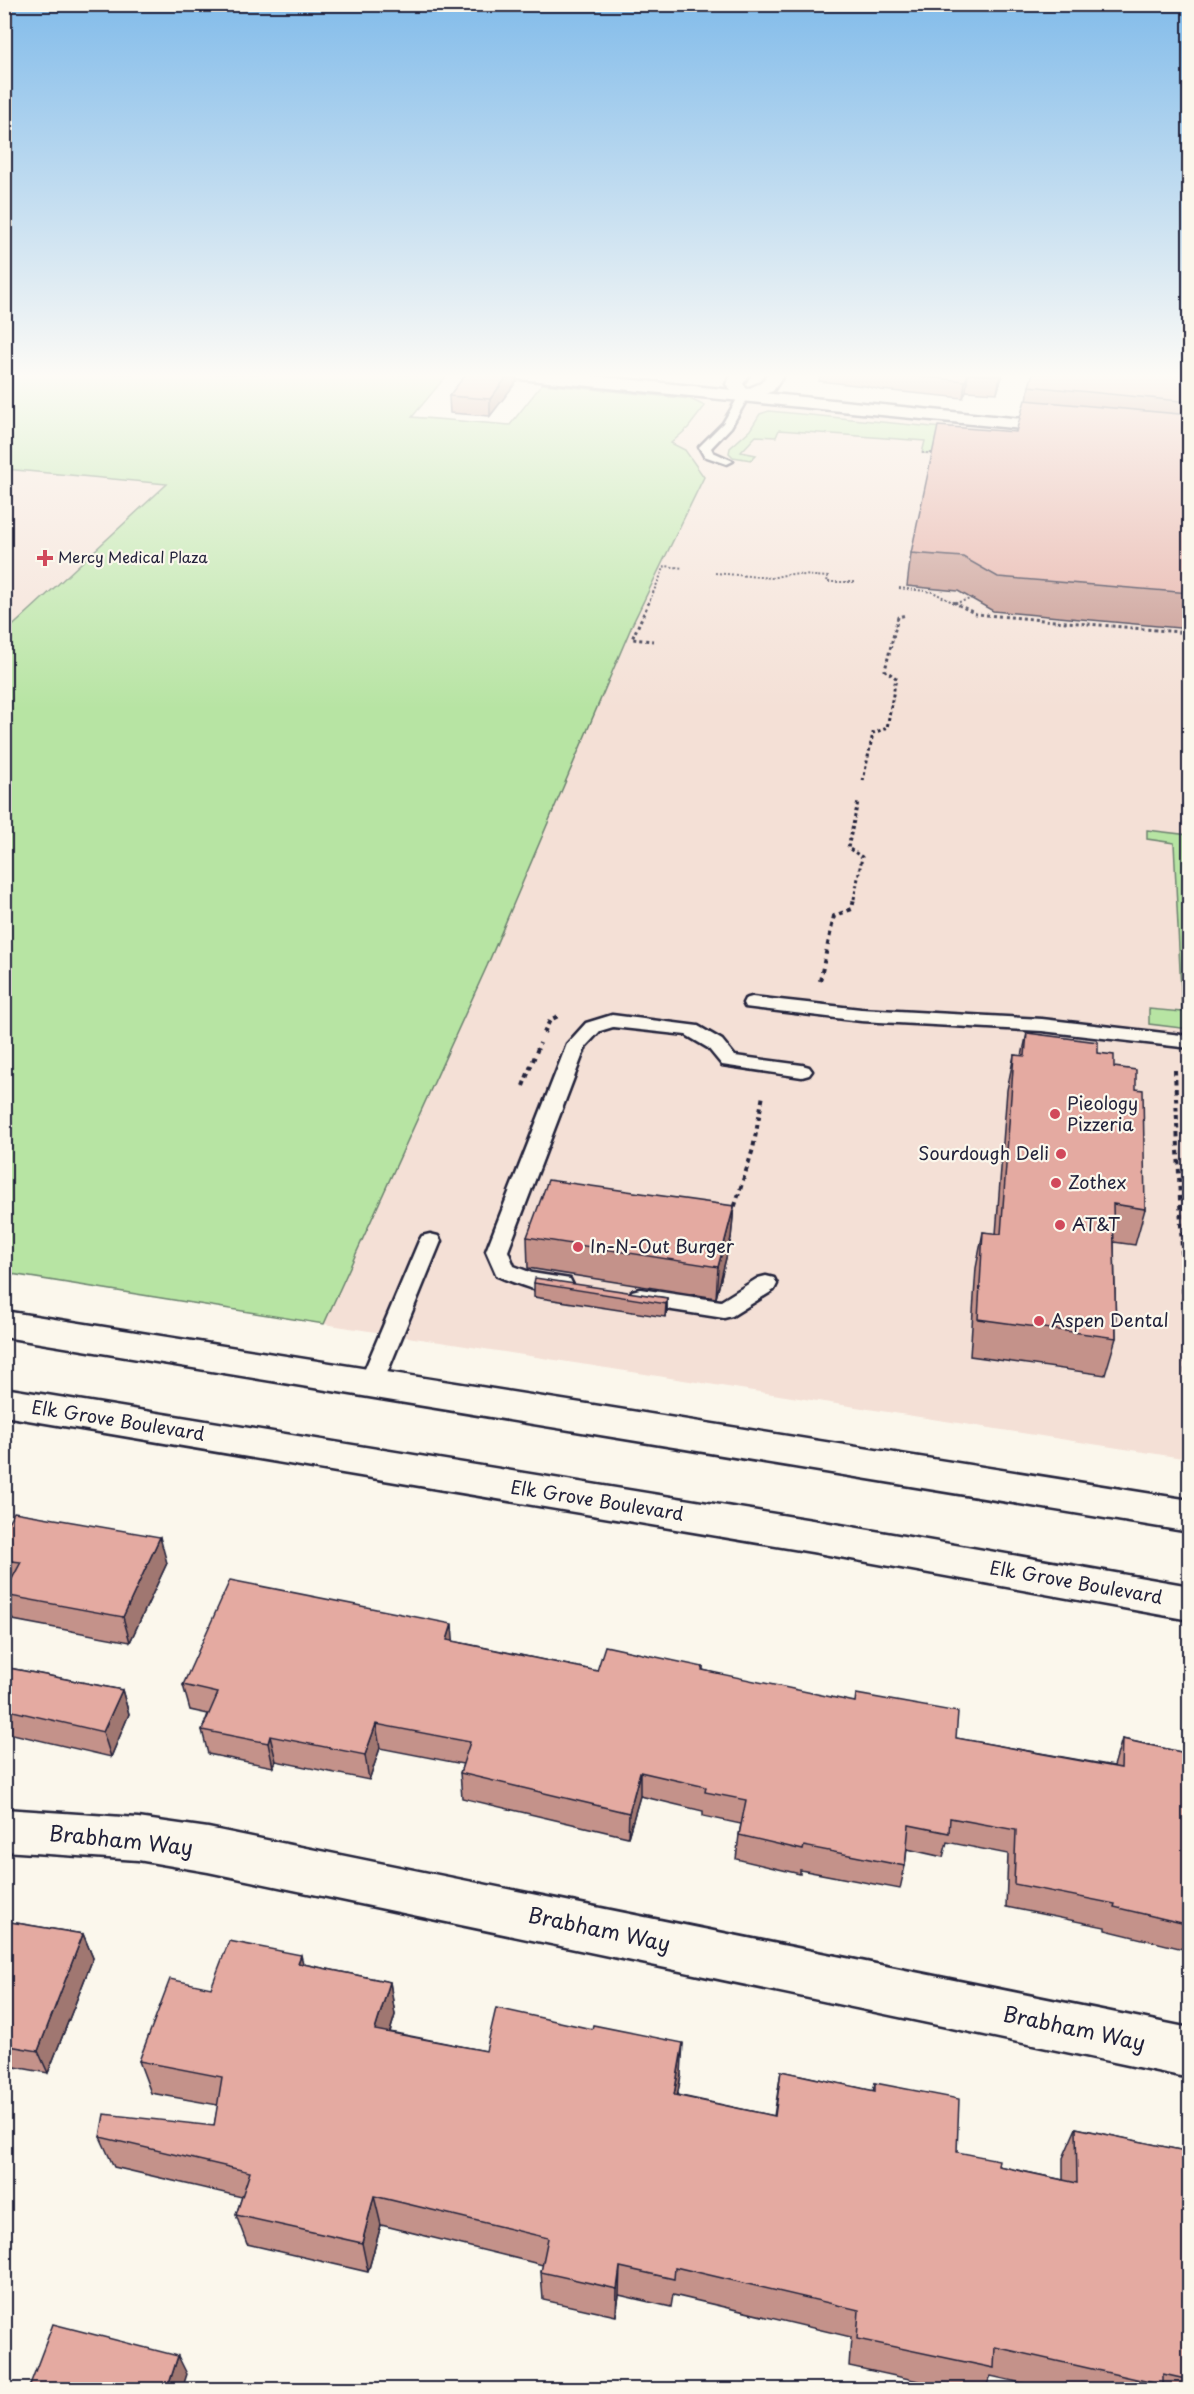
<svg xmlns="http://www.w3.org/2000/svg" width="1194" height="2394" font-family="'Playpen Sans',sans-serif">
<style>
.built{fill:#f4e0d6}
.green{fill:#b7e4a3;stroke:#6c836f;stroke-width:1.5}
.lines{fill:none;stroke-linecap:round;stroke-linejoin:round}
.lane-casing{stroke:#22223b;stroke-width:5}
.street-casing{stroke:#22223b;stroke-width:5}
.secondary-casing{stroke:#22223b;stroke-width:5}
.path-far3{stroke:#22223b;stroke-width:2;stroke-dasharray:2 2;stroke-linecap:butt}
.path-far2{stroke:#22223b;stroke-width:3;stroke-dasharray:3 3;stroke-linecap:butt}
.path-far1{stroke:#22223b;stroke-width:4;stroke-dasharray:4.5 4.5;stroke-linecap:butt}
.path{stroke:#22223b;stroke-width:4.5;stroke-dasharray:5 5;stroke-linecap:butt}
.lane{fill:#fbf7ec;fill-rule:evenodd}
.street{fill:#fbf7ec;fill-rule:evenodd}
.secondary{fill:#fbf7ec;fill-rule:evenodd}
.wall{fill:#c4928a;stroke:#22223b;stroke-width:1.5}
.shaded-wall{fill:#a07771;stroke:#22223b;stroke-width:1.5}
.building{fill:#e4aaa1;stroke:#22223b;stroke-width:1.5}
.poi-dot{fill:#d1495b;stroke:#fbf7ec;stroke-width:2}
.labels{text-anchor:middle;stroke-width:4.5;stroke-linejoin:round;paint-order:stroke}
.far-poi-label{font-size:15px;fill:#22223b;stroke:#fbf7ec;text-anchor:start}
.poi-label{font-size:18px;fill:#22223b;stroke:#fbf7ec;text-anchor:start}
.street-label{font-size:18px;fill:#22223b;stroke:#fbf7ec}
.near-street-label{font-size:21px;fill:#22223b;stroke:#fbf7ec}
</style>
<rect width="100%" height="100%" fill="#fbf7ec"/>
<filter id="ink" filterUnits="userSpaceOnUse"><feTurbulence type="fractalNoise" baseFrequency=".0167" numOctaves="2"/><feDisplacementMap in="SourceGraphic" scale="12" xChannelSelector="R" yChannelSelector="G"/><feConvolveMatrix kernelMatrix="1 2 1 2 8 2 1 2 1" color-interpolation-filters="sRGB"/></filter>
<g filter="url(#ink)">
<g class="built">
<path d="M690 399 1189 448V1459L324 1324 487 966 633 623 704 477 671 443 688 428 705 406Z"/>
<path d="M5 469 168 484 5 633Z"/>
</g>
<g class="green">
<path d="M5 373 447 375 412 417 510 425 542 384 690 399 705 406 688 428 671 443 685 450 704 477 633 623 487 966 324 1324 5 1273V633L167 484 5 469Z"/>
<path d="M769 411 1189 452 1190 472 922 453 925 441 779 430 776 437 756 436 741 452 756 455 751 460 733 457 729 453 730 448 750 430 760 414Z"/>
<path d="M1147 830 1189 835V1029L1149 1024V1009L1182 1012 1174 843 1147 839Z"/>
</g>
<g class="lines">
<g class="lane-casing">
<g id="lane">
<path d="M744 393 749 396 731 427 711 448 713 452 733 461 727 464 704 456 699 447 723 423 740 394Z"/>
<path d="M752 997 861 1009 1042 1019 1190 1036V1048L1042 1031 861 1021 745 1007 743 1003 745 999Z"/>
<path d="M612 1015 698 1026 722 1040 735 1056 802 1065 809 1067 812 1071 809 1075 802 1077 722 1065 708 1048 686 1035 613 1027 600 1031 586 1046 508 1251 514 1266 532 1273 570 1279 573 1285 570 1291C547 1297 518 1284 497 1276L486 1251 567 1044 586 1023Z"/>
<path d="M430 1234 438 1236 441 1241 383 1383 379 1389 371 1392 363 1389 359 1383 419 1241 422 1236Z"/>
<path d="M766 1276 774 1278 777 1284 774 1290 732 1316 724 1318 640 1305 632 1303 629 1297 632 1291 640 1289 721 1301 758 1278Z"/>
</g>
</g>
<g class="street-casing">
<g id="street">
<path d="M733 373H750L743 384 747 389 761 383 768 373H785L773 391 744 401 738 400 726 384Z"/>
<path d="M4 1809 138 1818 208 1828 1190 2028V2078L208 1872 138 1860 4 1851Z"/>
</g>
</g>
<g class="secondary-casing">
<g id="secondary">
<path d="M501 373H563L1063 423 1069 424 1072 428 1069 432 1063 433 509 378Z"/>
<path d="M4 1311 1190 1500V1532L4 1337Z"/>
<path d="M4 1388 812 1520 1190 1586V1620L812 1552 4 1416Z"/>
</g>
</g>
<g class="path-far3">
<path d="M922 453H934"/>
<path d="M715 573 771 578 789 574 828 577 827 582H855"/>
<path d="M899 588 933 592 956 604"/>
<path d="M955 603 971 599"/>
<path d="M648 604 665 566 683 568"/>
</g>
<g class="path-far2">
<path d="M649 602 632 639 653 641"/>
<path d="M953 602 976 614 1190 633"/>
<path d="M955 603 957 602"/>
<path d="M863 781 873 733 887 728 896 678 885 670 898 617 906 615"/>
<path d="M854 899 862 857 848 848 858 802"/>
</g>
<g class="path-far1">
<path d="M820 981 834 916 852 909 854 898"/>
<path d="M544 1033 550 1020 560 1015"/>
<path d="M1175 1070 1183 1279"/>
<path d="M523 1086 540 1043"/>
<path d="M732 1215 753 1149 763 1095"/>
</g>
<path class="path" d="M1183 1278 1188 1414"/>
<use href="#lane" class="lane"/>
<use href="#street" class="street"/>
<use href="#secondary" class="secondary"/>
</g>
<g class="wall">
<path d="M467 373H516L517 381 490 416 450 413 449 396Z"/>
<path d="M820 373H1003L997 393 966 391 963 398 881 390 865 386 819 381Z"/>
<path d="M1190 373V629L993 611 958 591 907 586 911 553 1016 432 1027 401 1029 386Z"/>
<path d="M1027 1033 1098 1053 1114 1067 1136 1089 1145 1209 1135 1245 1114 1242 1116 1338 1105 1375 970 1356 976 1268 983 1232 996 1234 1007 1090 1014 1055 1022 1056Z"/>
<path d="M734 1206 731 1238 716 1298 528 1268 527 1237Z"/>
<path d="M534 1283 667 1298V1311L665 1317 534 1297Z"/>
<path d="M4 1529 167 1563 130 1642 13 1620 4 1598V1594L9 1584 4 1583Z"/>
<path d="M453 1641 597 1671 703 1667V1670L956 1738 1114 1766 1122 1739 1190 1754V1934L1183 1949 1105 1930V1927L1006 1907 1008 1854 947 1842 943 1857 907 1849 905 1866 900 1889 800 1870V1874L736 1859 739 1835 741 1824 703 1816V1811L640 1796 628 1837 462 1798 460 1773 463 1764 380 1748 369 1780 276 1761 273 1767 208 1754 202 1730 208 1714 190 1710 183 1685Z"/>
<path d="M4 1667 122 1690 129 1714 111 1757 4 1732Z"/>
<path d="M4 1921 83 1934 93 1958 48 2073 4 2065Z"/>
<path d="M303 1964 390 1982 395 2015 390 2032 486 2051 681 2075 677 2095 774 2116 781 2071 873 2091 875 2083 957 2152 998 2166 1063 2180V2158L1076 2128 1190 2152V2390H1053L991 2376 984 2390H960L849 2366 851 2337 673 2295 671 2307 619 2295 616 2316 543 2300 541 2272 543 2265 381 2225 368 2272 247 2244 236 2215 242 2197 114 2167 100 2137 214 2126 218 2105 151 2093 139 2061 211 1988Z"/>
</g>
<g class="shaded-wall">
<path d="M510 373H516L517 381 490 416V399Z"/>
<path d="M1000 373H1003L997 393 1000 376Z"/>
<path d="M968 374 966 391 963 398 965 381Z"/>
<path d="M734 1206 731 1238 716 1298 718 1267Z"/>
<path d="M667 1298V1311L665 1317 666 1304Z"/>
<path d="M160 1537 167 1563 130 1642 123 1617Z"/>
<path d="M452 1624 454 1649 447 1640Z"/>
<path d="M122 1690 129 1714 111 1757 103 1732Z"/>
<path d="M376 1724 380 1748 369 1780 365 1755Z"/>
<path d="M270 1736 276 1761 273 1767 268 1743Z"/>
<path d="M640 1772V1796L628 1837 629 1813Z"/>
<path d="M83 1934 93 1958 48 2073 38 2051Z"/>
<path d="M301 1955 309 1988 298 1963Z"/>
<path d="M390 1982 395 2015 381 2061 375 2030Z"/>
<path d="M683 2043 681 2075 672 2126 674 2095Z"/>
<path d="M374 2196 381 2225 368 2272 362 2243Z"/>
<path d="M620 2267 619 2295 616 2316 617 2289Z"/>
<path d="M178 2356 187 2374 182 2390H167Z"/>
</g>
<g class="building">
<path d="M467 373H510L490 399 449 396Z"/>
<path d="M887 373H1000V376L968 374 965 381Z"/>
<path d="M1033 373H1190V402L1029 386Z"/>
<path d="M1025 400 1190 415V593L998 577 963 557 911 553 938 426 1016 432Z"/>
<path d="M1027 1033 1098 1042V1053L1114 1055V1067L1136 1070V1089L1143 1090 1145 1209 1113 1204 1116 1338 978 1319 983 1232 1001 1234 1014 1055 1025 1056Z"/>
<path d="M548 1180 734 1206 718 1267 527 1237Z"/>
<path d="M535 1278 667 1298 666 1304 534 1283Z"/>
<path d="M14 1512 160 1537 123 1617 4 1595V1594L21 1562 4 1560V1529Z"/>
<path d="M230 1580 452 1624 447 1640 597 1671 605 1646 703 1667 702 1670 855 1702 856 1694 958 1712 956 1738 1121 1768 1122 1739 1190 1754V1925L1114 1907 1115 1904 1014 1884 1016 1830 950 1818 949 1833 909 1825 905 1866 804 1846 803 1850 739 1835 746 1800 705 1792 706 1787 640 1772 629 1813 460 1773 470 1742 376 1724 365 1755 270 1736 268 1743 202 1730 218 1693 183 1685Z"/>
<path d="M4 1667 122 1690 103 1732 4 1709Z"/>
<path d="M4 1921 83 1934 38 2051 4 2045Z"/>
<path d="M229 1941 301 1955 298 1963 390 1982 375 2030 486 2051 496 2008 592 2029 593 2025 683 2043 674 2095 775 2116 781 2071 875 2091V2083L959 2099 957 2152 999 2160 998 2166 1077 2183 1076 2128 1190 2152V2380L1163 2374V2385L995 2347 994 2368 857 2339 859 2310 675 2267 674 2279 620 2267 617 2289 541 2272 548 2238 374 2196 362 2243 236 2215 250 2172 100 2137 104 2114 214 2126 222 2077 139 2061 170 1979 211 1988Z"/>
<path d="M53 2324 178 2356 167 2390H28Z"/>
</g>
</g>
<linearGradient id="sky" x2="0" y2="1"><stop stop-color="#83bcea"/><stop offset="0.53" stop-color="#fdfbf6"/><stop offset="1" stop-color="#fdfbf6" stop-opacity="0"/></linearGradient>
<rect width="1194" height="709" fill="url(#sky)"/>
<g class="poi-dot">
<path d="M42 549h6v6h6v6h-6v6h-6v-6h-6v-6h6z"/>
<circle cx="1055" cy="1114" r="6"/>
<circle cx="1061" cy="1154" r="6"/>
<circle cx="1056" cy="1183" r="6"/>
<circle cx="1060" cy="1225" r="6"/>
<circle cx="578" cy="1247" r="6"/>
<circle cx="1039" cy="1321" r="6"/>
</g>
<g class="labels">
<g class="far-poi-label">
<text x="58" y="563">Mercy Medical Plaza</text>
</g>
<g class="poi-label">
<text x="1067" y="1110">Pieology<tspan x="1067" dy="21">Pizzeria</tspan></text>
<text x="1049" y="1160" text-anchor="end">Sourdough Deli</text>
<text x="1068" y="1189">Zothex</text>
<text x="1072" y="1231">AT&amp;T</text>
<text x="590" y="1253">In-N-Out Burger</text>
<text x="1051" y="1327">Aspen Dental</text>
</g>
<g class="street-label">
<text transform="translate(118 1421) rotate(9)" y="6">Elk Grove Boulevard</text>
<text transform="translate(597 1501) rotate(9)" y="6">Elk Grove Boulevard</text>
<text transform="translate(1076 1583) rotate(10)" y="6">Elk Grove Boulevard</text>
</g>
<g class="near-street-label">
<text transform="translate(121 1841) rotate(6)" y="7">Brabham Way</text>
<text transform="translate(599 1930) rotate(12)" y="7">Brabham Way</text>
<text transform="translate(1074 2029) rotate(12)" y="7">Brabham Way</text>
</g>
</g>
<rect width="1194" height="2394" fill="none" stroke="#fbf7ec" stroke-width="24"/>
<rect x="12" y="12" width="1170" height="2370" fill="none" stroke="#22223b" stroke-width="2" filter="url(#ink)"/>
</svg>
